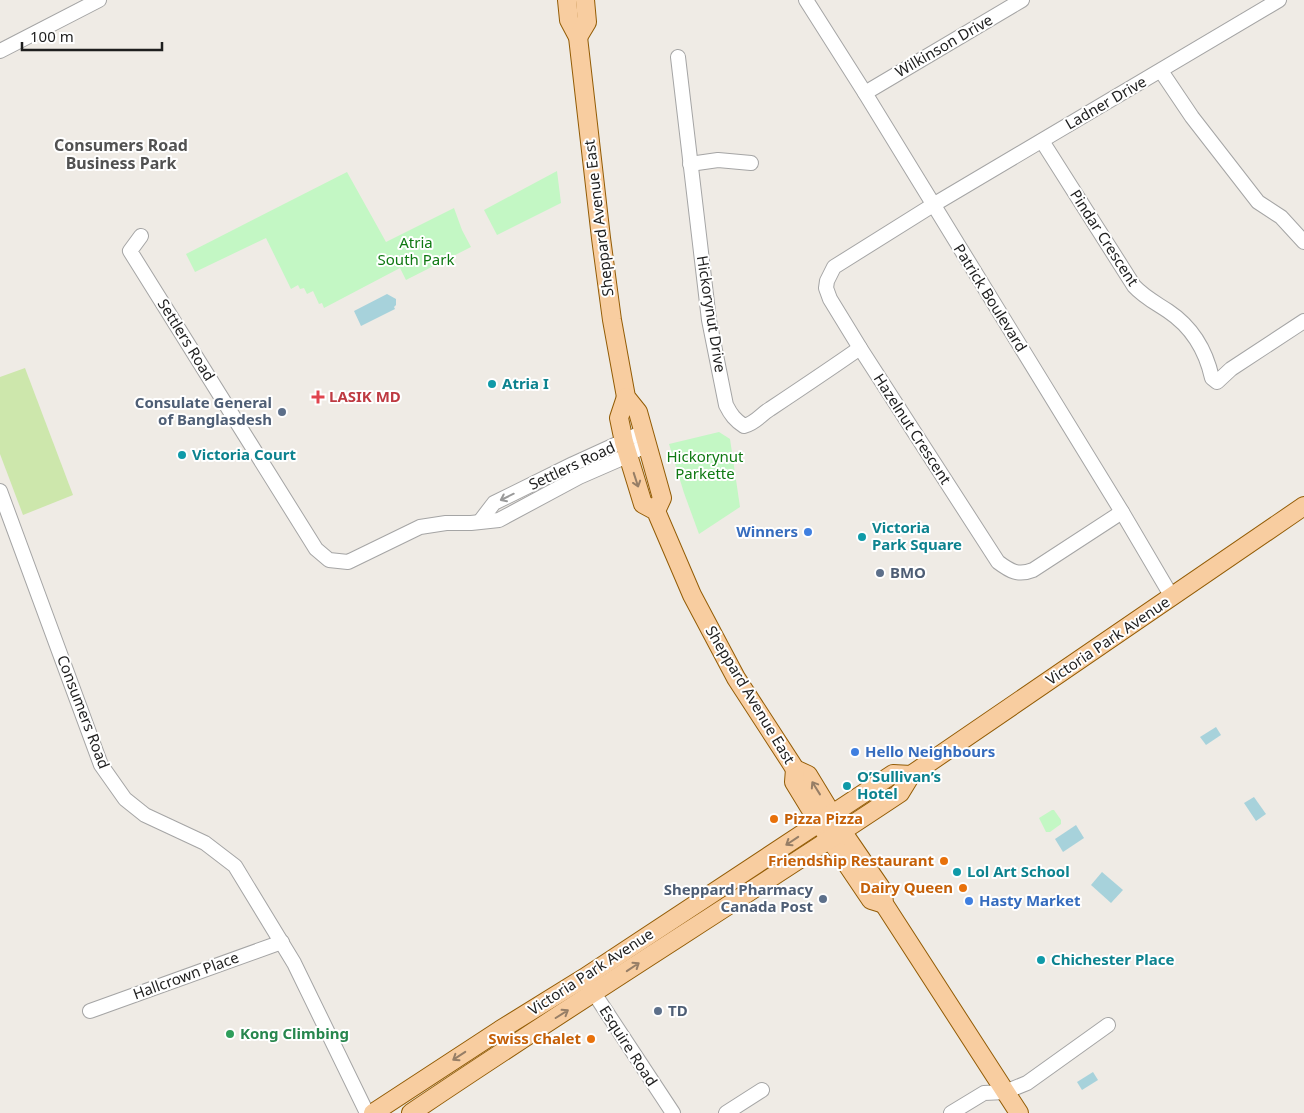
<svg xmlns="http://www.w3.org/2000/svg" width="1304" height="1113" font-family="'Noto Sans',sans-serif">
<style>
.grass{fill:#cde7ac}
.park{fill:#c3f7c4}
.water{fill:#a7d2db}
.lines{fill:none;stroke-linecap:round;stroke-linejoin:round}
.minor-casing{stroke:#a5a5a5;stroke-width:16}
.major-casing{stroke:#935c05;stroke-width:20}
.minor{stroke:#fff;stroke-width:14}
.major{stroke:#f8cda0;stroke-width:18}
.oneway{stroke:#967e66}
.oneway2{stroke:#9a9a9a}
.culture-dot{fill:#0f9aa8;stroke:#fff;stroke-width:2}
.health-dot{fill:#e0444e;stroke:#fff;stroke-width:2}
.service-dot{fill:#5c6f8a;stroke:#fff;stroke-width:2}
.shop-dot{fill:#3f7fe0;stroke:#fff;stroke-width:2}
.food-dot{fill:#e8710a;stroke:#fff;stroke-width:2}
.leisure-dot{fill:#2e9e5b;stroke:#fff;stroke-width:2}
.labels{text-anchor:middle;stroke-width:4;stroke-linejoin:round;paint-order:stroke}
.street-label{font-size:15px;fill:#1e1e1e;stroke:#fff}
.park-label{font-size:15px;fill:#0f7912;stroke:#fff}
.culture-label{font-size:15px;font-weight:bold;fill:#0d838f;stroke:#fff;text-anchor:start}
.health-label{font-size:15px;font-weight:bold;fill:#be3a42;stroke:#fff;text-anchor:start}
.service-label{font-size:15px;font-weight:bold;fill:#4e5e75;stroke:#fff;text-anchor:end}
.shop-label{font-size:15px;font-weight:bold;fill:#366cbe;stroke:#fff;text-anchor:start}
.food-label{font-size:15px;font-weight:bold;fill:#c56008;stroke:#fff;text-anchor:end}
.leisure-label{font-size:15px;font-weight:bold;fill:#27864d;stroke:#fff;text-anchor:start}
.neighbourhood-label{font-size:16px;font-weight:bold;fill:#515151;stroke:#fff}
</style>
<rect width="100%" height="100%" fill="#efebe5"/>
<path class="grass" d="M25 368 73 495 23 515 0 454V377Z"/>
<g class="park">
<path d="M557 171 561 203 497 235 484 210Z"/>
<path d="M347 172 386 242 454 208 462 230 471 247 406 280 400 268 324 308 322 303 319 304 313 291 307 294 304 288 300 289 298 285 291 289 266 238 195 272 186 254Z"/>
<path d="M719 432 730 439 740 507 699 534 684 493 669 444Z"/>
<path d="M1052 810H1054L1061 820V824L1050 832H1046L1039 818Z"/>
</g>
<g class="water">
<path d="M387 294 396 299V305L394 307 395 309 361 326 354 311Z"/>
<path d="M1216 727 1221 735 1206 745 1200 737Z"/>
<path d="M1254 797 1266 814 1256 821 1244 803Z"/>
<path d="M1076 825 1084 838 1063 852 1055 839Z"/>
<path d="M1102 872 1123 890 1111 903 1091 885Z"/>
<path d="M1093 1072 1098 1080 1082 1090 1077 1082Z"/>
</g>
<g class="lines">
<g class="minor-casing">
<g id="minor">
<path d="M806 0 865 93 1122 512 1172 597"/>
<path d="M0 51 99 0"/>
<path d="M678 57 709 320 726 405C731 415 735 420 744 426 756 423 760 415 770 409 800 389 830 369 860 348"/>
<path d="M1161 71 1192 117 1258 202 1281 217 1304 242"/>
<path d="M865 93 1022 0"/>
<path d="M1042 141 1134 286C1144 297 1156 303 1168 311 1192 327 1206 351 1212 378L1217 382 1231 369 1304 321"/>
<path d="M690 164 718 160 751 163"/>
<path d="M141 236 130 251 316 549 329 560 348 562 420 527 446 523H471L499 520 579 477 618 460 646 445"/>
<path d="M0 491 101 765 125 799 145 815 205 843 235 866 294 963 367 1113"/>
<path d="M1122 512 1033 570C1018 576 1010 571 998 562L860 348 830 299 826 288 827 281 834 267 933 205 1279 0"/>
<path d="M481 520 494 503 573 464 643 432"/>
<path d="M588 984 673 1113"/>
<path d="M90 1011 282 942"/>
<path d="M726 1113 762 1090"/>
<path d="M951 1113 984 1093 1005 1092 1027 1083 1108 1025"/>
</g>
</g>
<g class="major-casing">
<g id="major">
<path d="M567 0 569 20 578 37 601 238 612 320 626 397 638 412 662 498 656 511"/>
<path d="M578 37 587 22 585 0"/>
<path d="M626 397 619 418 624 442 643 504 656 511 692 595 736 678 795 769 808 775 842 831 883 891 884 904 1019 1113"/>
<path d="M795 769 794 782 819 823 871 900 884 904"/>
<path d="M373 1113 500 1030 584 978 893 774 911 775"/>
<path d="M411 1113C572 1004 738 901 900 793L911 775 1304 506"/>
</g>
</g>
<use href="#minor" class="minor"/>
<use href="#major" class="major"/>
</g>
<defs><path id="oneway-shaft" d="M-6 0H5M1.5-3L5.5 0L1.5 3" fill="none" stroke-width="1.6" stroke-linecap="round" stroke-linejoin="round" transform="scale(1.25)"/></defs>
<g class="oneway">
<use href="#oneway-shaft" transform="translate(636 480) rotate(72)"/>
<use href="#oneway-shaft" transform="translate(816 788) rotate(-122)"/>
<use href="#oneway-shaft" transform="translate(792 841) rotate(146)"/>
<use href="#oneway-shaft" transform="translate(633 967) rotate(-34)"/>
<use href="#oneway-shaft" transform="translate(562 1014) rotate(-32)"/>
<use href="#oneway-shaft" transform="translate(459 1056) rotate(147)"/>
</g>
<use class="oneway2" href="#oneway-shaft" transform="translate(507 497) rotate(154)"/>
<g class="culture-dot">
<circle cx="492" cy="384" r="5"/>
<circle cx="182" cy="455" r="5"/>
<circle cx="862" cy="537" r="5"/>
<circle cx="847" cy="786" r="5"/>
<circle cx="957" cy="872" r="5"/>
<circle cx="1041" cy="960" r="5"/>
</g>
<path class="health-dot" d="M315.5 389.5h5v5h5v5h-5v5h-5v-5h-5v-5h5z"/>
<g class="service-dot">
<circle cx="282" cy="412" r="5"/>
<circle cx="880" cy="573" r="5"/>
<circle cx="823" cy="899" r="5"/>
<circle cx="658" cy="1011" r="5"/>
</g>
<g class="shop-dot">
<circle cx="808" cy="532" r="5"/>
<circle cx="855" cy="752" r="5"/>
<circle cx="969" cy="901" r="5"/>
</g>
<g class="food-dot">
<circle cx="774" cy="819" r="5"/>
<circle cx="944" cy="861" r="5"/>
<circle cx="963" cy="888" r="5"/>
<circle cx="591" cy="1039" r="5"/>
</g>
<circle class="leisure-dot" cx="230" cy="1034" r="5"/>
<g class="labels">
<g class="street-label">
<text transform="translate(944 46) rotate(-30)" y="5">Wilkinson Drive</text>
<text transform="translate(1106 103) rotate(-30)" y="5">Ladner Drive</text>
<text transform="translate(599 218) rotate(-97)" y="5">Sheppard Avenue East</text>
<text transform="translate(1104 238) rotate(57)" y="5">Pindar Crescent</text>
<text transform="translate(990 298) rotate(58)" y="5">Patrick Boulevard</text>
<text transform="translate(711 314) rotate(81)" y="5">Hickorynut Drive</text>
<text transform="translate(186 340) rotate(58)" y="5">Settlers Road</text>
<text transform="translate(912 429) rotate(57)" y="5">Hazelnut Crescent</text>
<text transform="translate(572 466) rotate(-25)" y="5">Settlers Road</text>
<text transform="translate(1108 641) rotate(-34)" y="5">Victoria Park Avenue</text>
<text transform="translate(750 695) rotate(59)" y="5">Sheppard Avenue East</text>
<text transform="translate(83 712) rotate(69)" y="5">Consumers Road</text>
<text transform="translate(591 972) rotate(-33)" y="5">Victoria Park Avenue</text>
<text transform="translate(186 976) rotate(-20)" y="5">Hallcrown Place</text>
<text transform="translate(628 1046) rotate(57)" y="5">Esquire Road</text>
</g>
<g class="park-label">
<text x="416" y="248">Atria<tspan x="416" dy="17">South Park</tspan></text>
<text x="705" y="462">Hickorynut<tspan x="705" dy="17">Parkette</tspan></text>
</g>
<g class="culture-label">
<text x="502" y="389">Atria I</text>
<text x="192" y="460">Victoria Court</text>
<text x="872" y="533">Victoria<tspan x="872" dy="17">Park Square</tspan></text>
<text x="857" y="782">O’Sullivan’s<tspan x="857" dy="17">Hotel</tspan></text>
<text x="967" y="877">Lol Art School</text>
<text x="1051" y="965">Chichester Place</text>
</g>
<g class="health-label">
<text x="329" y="402">LASIK MD</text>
</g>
<g class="service-label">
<text x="272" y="408">Consulate General<tspan x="272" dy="17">of Banglasdesh</tspan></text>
<text x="890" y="578" text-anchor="start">BMO</text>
<text x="813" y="895">Sheppard Pharmacy<tspan x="813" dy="17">Canada Post</tspan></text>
<text x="668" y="1016" text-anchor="start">TD</text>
</g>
<g class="shop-label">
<text x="798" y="537" text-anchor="end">Winners</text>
<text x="865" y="757">Hello Neighbours</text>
<text x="979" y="906">Hasty Market</text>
</g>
<g class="food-label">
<text x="784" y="824" text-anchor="start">Pizza Pizza</text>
<text x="934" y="866">Friendship Restaurant</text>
<text x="953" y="893">Dairy Queen</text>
<text x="581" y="1044">Swiss Chalet</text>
</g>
<g class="leisure-label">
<text x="240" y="1039">Kong Climbing</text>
</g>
<g class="neighbourhood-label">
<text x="121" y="151">Consumers Road<tspan x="121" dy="18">Business Park</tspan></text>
</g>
</g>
<path d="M22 42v8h140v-8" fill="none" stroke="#1e1e1e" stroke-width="2.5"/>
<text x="30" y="42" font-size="15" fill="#1e1e1e" stroke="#ffffff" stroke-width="4" paint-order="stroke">100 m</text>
</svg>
